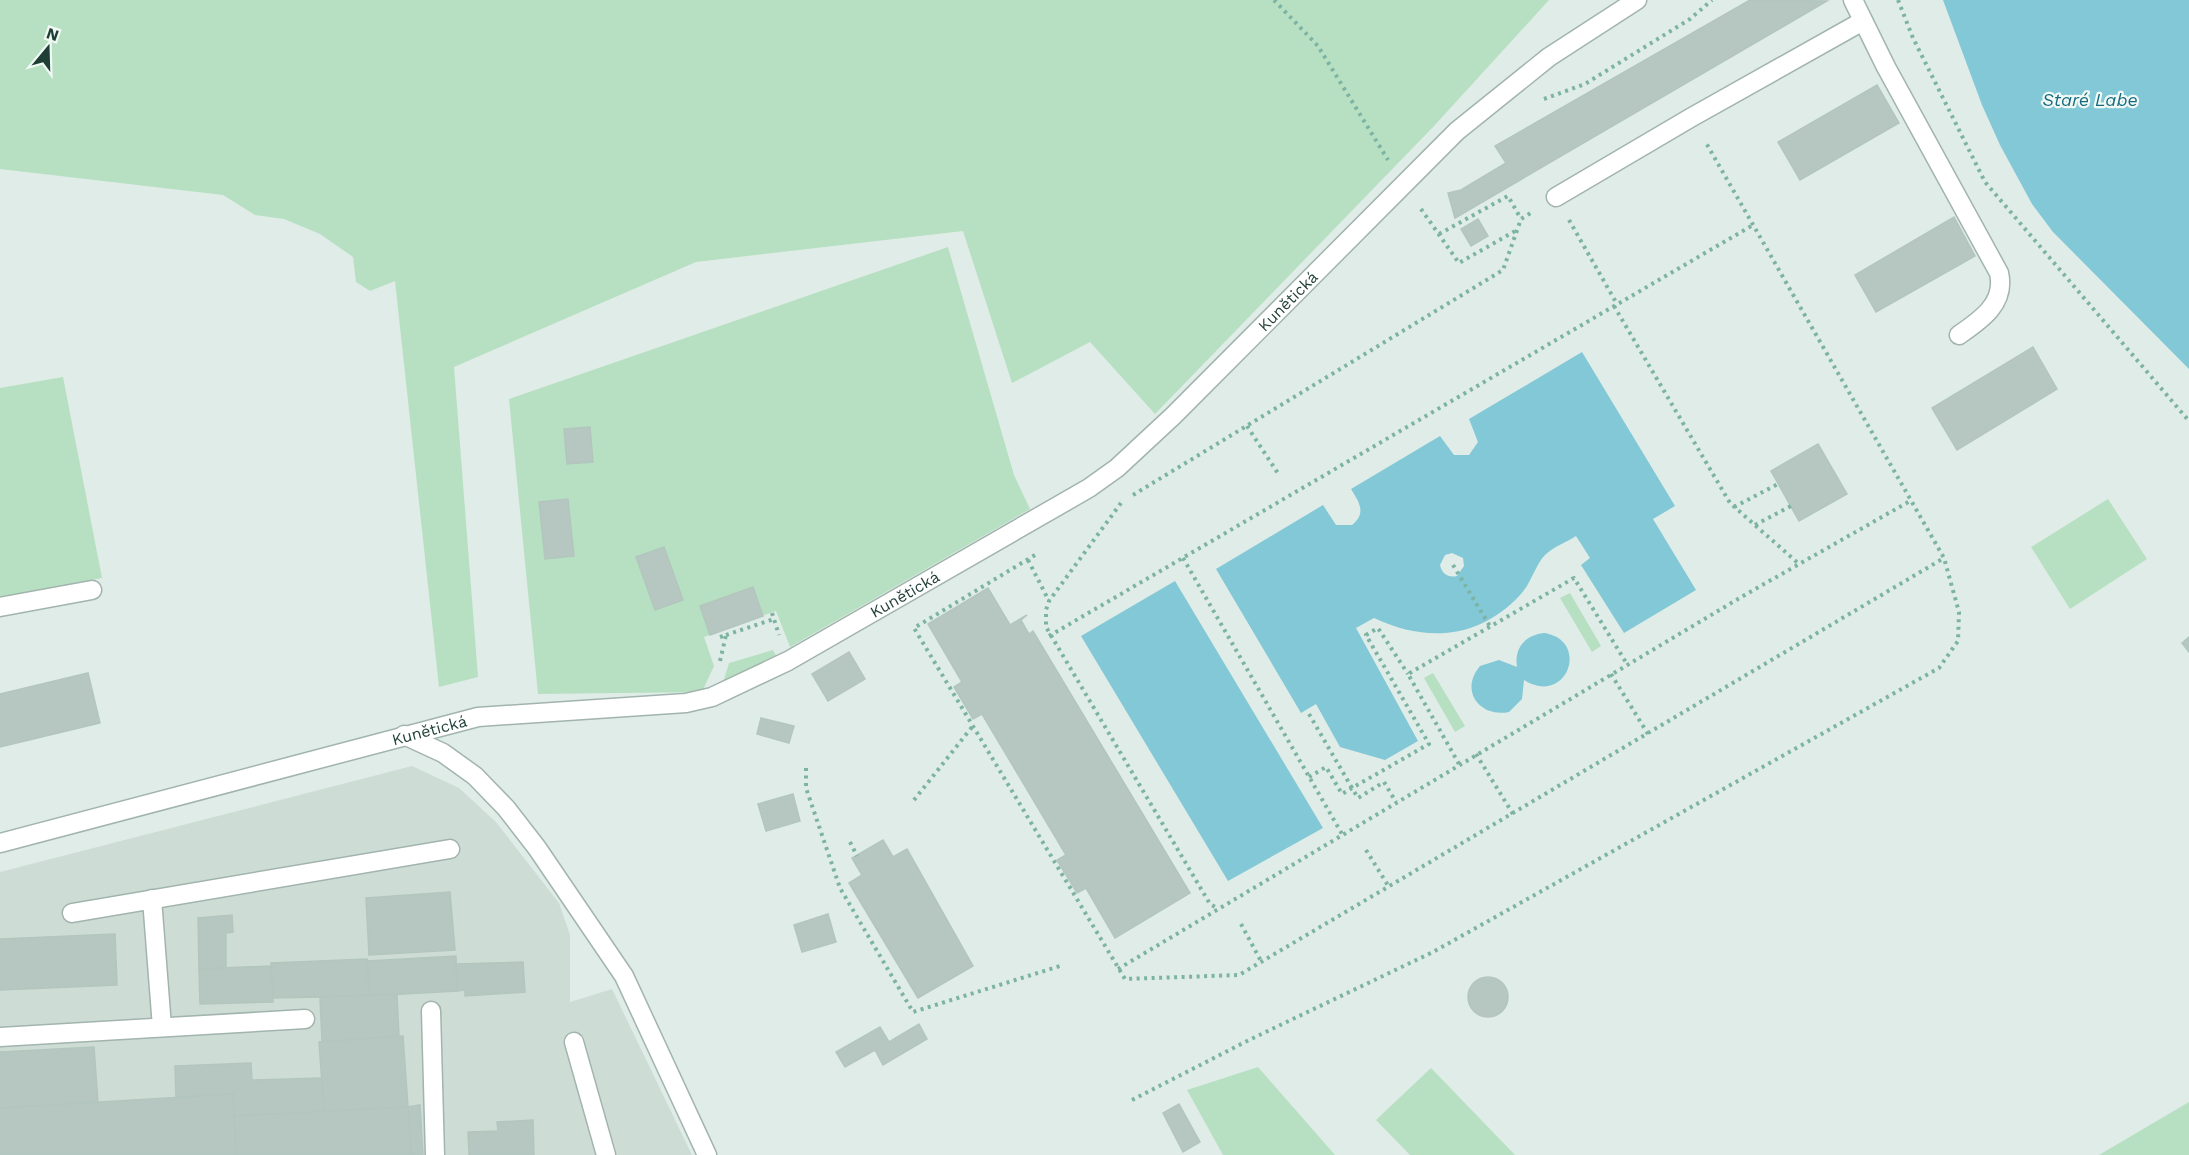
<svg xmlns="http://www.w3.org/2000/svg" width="2189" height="1155" font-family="'Work Sans',sans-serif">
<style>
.built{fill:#cedcd6}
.green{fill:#b7e0c2}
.water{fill:#82c8d7;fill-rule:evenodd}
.building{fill:#b5c7c0;stroke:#b2c6be;stroke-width:1.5}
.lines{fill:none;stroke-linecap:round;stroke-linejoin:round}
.minor-casing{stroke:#a2b4ae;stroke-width:21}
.path{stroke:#7db3a3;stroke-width:4;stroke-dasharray:3 4.5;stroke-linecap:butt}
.minor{stroke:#fff;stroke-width:18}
.labels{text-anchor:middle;stroke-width:4.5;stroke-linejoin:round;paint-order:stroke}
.street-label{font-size:16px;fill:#1f3e36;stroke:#f1f9f5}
.water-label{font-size:18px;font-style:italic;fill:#146b7f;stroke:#f1f9f5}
</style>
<rect width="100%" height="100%" fill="#e0ece7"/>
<path class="built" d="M412 766 459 788 496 822 559 903 570 935V1002L612 989 692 1155H0V872Z"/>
<g class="green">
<path d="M0 0H1549L1434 126 1155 414 1090 342 1012 383 963 231 696 262 454 367 478 677 439 687 395 281 370 291 356 282 353 257 320 234 284 219 255 215 223 195 0 169Z"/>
<path d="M948 247 1014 475 1030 509 790 647 776 611 704 637 714 666 702 692 538 694 509 399Z"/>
<path d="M63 377 102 578 0 598V388Z"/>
<path d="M2108 499 2147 559 2070 609 2031 547Z"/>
<path d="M1570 593 1601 646 1592 652 1560 598Z"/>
<path d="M773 650 776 656 773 660 722 686 729 663Z"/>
<path d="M1433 673 1465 726 1455 732 1424 678Z"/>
<path d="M1258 1067 1335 1155H1223L1187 1090Z"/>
<path d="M1431 1068 1515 1155H1410L1376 1120Z"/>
<path d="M2189 1102V1155H2099Z"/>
</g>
<g class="water">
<path d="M1943 0H2189V369L2053 232 2032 204 2000 145 1982 105Z"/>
<path d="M1582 352 1675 506 1653 519 1696 590 1624 633 1581 565 1590 558 1576 536C1567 542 1553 547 1545 555 1536 564 1531 583 1521 594 1480 639 1427 643 1374 618L1356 628 1418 741 1385 760 1340 747 1316 704 1301 713 1216 569 1323 505 1336 525H1352C1367 513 1359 502 1351 489L1440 436 1454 455H1469L1478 442 1469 419ZM1452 553 1463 558 1464 566 1457 576C1448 578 1442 574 1440 565L1445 555Z"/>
<path d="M1175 581 1323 828 1228 881 1081 636Z"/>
<path d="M1544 633C1591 640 1567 707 1524 680L1522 699 1509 712C1480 718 1459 691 1480 666L1499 660 1517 667C1514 648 1525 635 1544 633Z"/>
</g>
<g class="building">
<path d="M1750 0 1827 1 1455 218 1448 193 1461 190 1506 163 1495 146Z"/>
<path d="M1877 85 1899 123 1800 180 1778 142Z"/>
<path d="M1954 217 1975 256 1876 312 1855 275Z"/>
<path d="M1478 219 1488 236 1471 246 1461 229Z"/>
<path d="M2033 347 2057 389 1957 450 1932 408Z"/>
<path d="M590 427 593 462 567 464 564 429Z"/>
<path d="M1818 444 1847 494 1799 521 1771 471Z"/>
<path d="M568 499 574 556 545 559 539 502Z"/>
<path d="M664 547 683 600 655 610 636 557Z"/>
<path d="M753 587 763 616 710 635 700 606Z"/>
<path d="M988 588 1010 625 1027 615 1021 620 1029 634 1033 631 1190 893 1115 938 1086 888 1077 893 1057 860 1066 855 982 714 973 719 954 687 962 682 928 624Z"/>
<path d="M2189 637V652L2182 643Z"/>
<path d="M849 652 865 679 828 701 812 674Z"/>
<path d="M88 673 100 723 0 747V694Z"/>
<path d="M761 718 794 726 789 743 757 734Z"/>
<path d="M793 794 800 821 766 831 758 804Z"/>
<path d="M883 840 893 857 907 849 973 966 918 998 849 883 862 875 852 858Z"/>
<path d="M450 892 455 950 369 955 366 898Z"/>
<path d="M828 914 836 942 802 952 794 925Z"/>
<path d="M232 915 233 932 226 933V968L199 969 198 918Z"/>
<path d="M115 934 117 985 0 990V939Z"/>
<path d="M456 956 457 991 369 996 367 961Z"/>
<path d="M367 959 369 996 273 998 271 963Z"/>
<path d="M523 962 525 992 465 996V990L457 991 456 964Z"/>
<path d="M271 966 273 1002 200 1004 199 969Z"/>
<circle cx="1488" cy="997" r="20"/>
<path d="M397 994 399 1036 322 1042 320 997Z"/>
<path d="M919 1024 927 1039 883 1065 875 1050 845 1067 836 1052 880 1027 889 1042Z"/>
<path d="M403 1036 408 1107 324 1112 319 1042Z"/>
<path d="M94 1047 98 1103 0 1108V1052Z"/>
<path d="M251 1063 252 1080 322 1078 324 1112 234 1116 233 1094 176 1097 175 1066Z"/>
<path d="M233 1094 236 1155H0V1108Z"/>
<path d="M1179 1104 1200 1142 1183 1152 1163 1113Z"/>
<path d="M420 1105 423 1155H411L408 1107Z"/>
<path d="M408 1107 411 1155H236L234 1116Z"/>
<path d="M533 1120 534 1155H469L468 1132 498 1131 497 1122Z"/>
</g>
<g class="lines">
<g class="minor-casing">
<g id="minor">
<path d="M1853 0 1886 67 1999 273C2006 303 1981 320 1959 335"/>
<path d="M1556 197 1692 117 1863 21"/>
<path d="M0 607 92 590"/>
<path d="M404 735 443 753 475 776 506 808 537 848 624 976 707 1155"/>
<path id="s1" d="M0 843 478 717 686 703 712 697 788 661 1089 488 1117 468 1173 416 1457 131 1549 57 1637 0"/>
<path d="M152 899 162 1027"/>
<path d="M72 913 450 849"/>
<path d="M431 1011 435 1155"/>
<path d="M0 1037 305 1019"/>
<path d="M574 1042 606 1155"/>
</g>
</g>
<g class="path">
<path d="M1274 0 1318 46 1388 160"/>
<path d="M1898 0 1913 38 1985 182 2189 421"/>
<path d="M1544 99 1585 84 1690 19 1712 0"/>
<path d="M1421 209 1459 263 1517 230"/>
<path d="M1569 220 1617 304"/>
<path d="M1439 234 1508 196 1521 219"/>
<path d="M1614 306 1730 503 1799 564"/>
<path d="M1247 426 1279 475"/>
<path d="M1133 495 1503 270 1521 219 1534 211"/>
<path d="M1121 503 1049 601 1046 610V627L1210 904 1217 908"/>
<path d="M1734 507 1778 484"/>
<path d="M1755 525 1791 506"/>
<path d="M1035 555 914 628 1125 979 1239 975 1944 558"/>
<path d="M1183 558 1342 834"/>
<path d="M1028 560 1049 601"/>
<path d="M1453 565 1491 628"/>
<path d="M772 613 779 635"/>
<path d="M726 635 774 619"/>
<path d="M1049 636 1753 225"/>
<path d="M720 637 726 635 720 661"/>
<path d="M1611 674 1648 734"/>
<path d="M1309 714 1352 788 1429 744 1366 635 1378 628 1408 674"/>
<path d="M1476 754 1513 814"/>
<path d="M1459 764 1408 674 1574 578 1627 664"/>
<path d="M806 768V788L840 888 913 1012 1060 966"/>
<path d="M1309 777 1326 767 1342 794 1352 788 1358 798 1384 782 1396 802"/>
<path d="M914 800 972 727"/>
<path d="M850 842 857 856"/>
<path d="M1366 850 1389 887"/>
<path d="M1241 924 1262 963"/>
<path d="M1118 969 1743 596 1910 501"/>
<path d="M1132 1100 1249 1040 1433 952 1939 668 1958 641 1959 612 1944 558 1705 141"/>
</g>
<use href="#minor" class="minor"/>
</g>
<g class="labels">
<g class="street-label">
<text dy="6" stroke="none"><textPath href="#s1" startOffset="1434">Kunětická</textPath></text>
<text dy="6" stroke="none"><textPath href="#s1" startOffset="948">Kunětická</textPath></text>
<text dy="6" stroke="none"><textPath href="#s1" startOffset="444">Kunětická</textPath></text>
</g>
<g class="water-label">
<text x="2090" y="106">Staré Labe</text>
</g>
</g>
<g transform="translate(48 48) rotate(19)" stroke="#f1f9f5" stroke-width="4.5" paint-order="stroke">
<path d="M0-4.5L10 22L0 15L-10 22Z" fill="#1f3e36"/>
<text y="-9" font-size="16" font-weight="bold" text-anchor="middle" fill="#1f3e36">N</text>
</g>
</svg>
